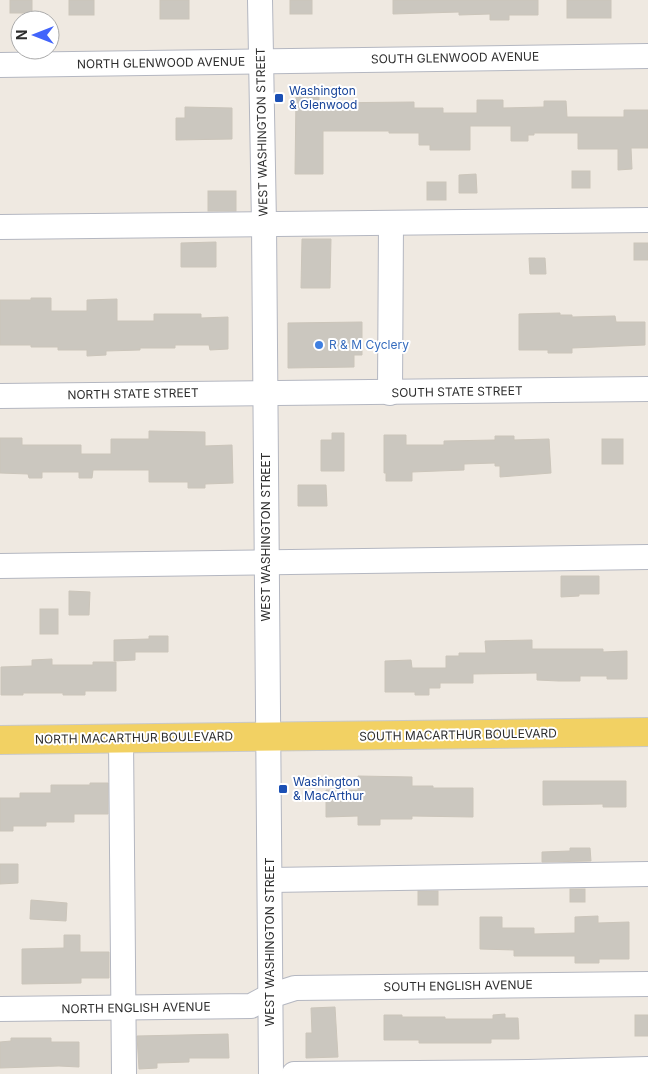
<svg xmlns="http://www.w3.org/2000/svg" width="648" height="1074" font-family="Inter,sans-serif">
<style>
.building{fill:#cbc7bf;stroke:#cbc5ba}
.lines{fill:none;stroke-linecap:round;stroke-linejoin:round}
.minor-casing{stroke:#b4b7c1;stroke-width:26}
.major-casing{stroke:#c9c9c9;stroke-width:30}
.minor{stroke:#fff;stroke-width:24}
.major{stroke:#f2d163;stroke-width:28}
.transit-dot{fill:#1a4fb4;stroke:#fff;stroke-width:2}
.shop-dot{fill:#3f7fe0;stroke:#fff;stroke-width:2}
.labels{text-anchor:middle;stroke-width:4;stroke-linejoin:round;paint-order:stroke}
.street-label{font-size:12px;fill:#2e2e2e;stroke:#fff}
.transit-label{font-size:12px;fill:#164399;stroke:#fff;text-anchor:start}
.shop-label{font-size:12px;fill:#366cbe;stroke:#fff;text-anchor:start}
</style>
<rect width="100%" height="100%" fill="#efe9e1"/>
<g class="building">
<rect x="10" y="0" width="22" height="13"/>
<rect x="69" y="0" width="25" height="15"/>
<rect x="160" y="0" width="29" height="19"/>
<rect x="290" y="0" width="22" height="14"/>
<path d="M393 0H538V15H509V20H490V14L459 15V12L393 14Z"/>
<rect x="567" y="0" width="44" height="18"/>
<path d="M296 97H319V103L414 102V108H443V113H477V100H503V108L544 107V101H566L567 117H624V110H648V148H631L632 169 618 170V149H578V133H534V135H528V141H511V126H470V150H430V145H419V133H389V131H323V174H295Z"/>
<path d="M185 107 232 108V139L176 140V118H185Z"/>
<rect x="572" y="171" width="18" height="17"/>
<path d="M476 174 477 193H459V175Z"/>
<rect x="427" y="182" width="19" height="18"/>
<rect x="208" y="191" width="28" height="20"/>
<path d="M302 239H331L330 288H301Z"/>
<path d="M216 242V267H181V243Z"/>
<rect x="634" y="243" width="14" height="17"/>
<path d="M529 258H545L546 274H530Z"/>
<path d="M31 298H51V311H87V300L117 299V321H154V314H201V318L228 317V349L210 350 209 345H175V348H140V350L106 351V355L87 356V350H58V347H31V345H0V300H31Z"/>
<path d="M560 313V315H572V317L615 316 616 322H645V345L572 348V353H548V350H519V314Z"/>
<path d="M362 322V355H354V367L288 368V323Z"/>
<path d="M149 431 205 432V446L232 445 233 483 205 484V488H188V482H149V470H93L92 478H79V472H42V478H29L28 474 0 473V438H22V445H81V454H111V439H149Z"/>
<path d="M332 433H344V471H321V440H332Z"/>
<path d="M384 435H406V445H444V441L495 440V436H514V440L549 439 551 473 500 477V466H495V463L464 464V470L412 472V481H386V473H384Z"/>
<rect x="602" y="439" width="21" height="25"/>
<path d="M298 485H326L327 506H298Z"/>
<path d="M561 576H599V594H579V596L561 597Z"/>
<path d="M69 591 90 592 89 615H69Z"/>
<rect x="40" y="609" width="18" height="25"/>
<path d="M149 636H168V652H135V660L114 661V640L149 639Z"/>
<path d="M532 640V649H603V652L627 651V679H607V676H580V681H559L537 680V673L473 674V683H440V688H429V695H415V692H385V661L411 660 412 668H446V656H459V653H486L485 641Z"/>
<path d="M52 659V665H93V662H116V691H85V695H63V693H23V695H1V667L32 666V660Z"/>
<path d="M358 776 412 777V786H433V788H473V817L412 816V819H380V825H358V816L326 817V790H358Z"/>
<path d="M543 781H626V807H603V804L543 805Z"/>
<path d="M90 783H108V814H74V822H46V826H13V831H0V798H20V793H51V785H90Z"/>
<path d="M570 848H590L591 861 542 862V852L570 851Z"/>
<path d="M0 864H18V883L0 884Z"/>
<rect x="570" y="889" width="15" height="13"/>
<rect x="418" y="891" width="20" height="14"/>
<path d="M31 900 67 903 66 921 30 919Z"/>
<path d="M598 916V923L629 922V959H599V963H575V956H514V950L480 949V917H502V928H534V934L575 933V917Z"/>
<path d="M64 935H80V952H109V978H81V983L22 984V949L64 948Z"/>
<path d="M335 1007 338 1057 306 1058V1033H312L311 1008Z"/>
<path d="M505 1014V1018H518L519 1039H491V1043H419V1040H384V1015H402V1017H445V1019H493V1015Z"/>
<rect x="635" y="1015" width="13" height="21"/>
<path d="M228 1034 229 1058H189V1062L157 1063V1068L139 1069 137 1036Z"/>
<path d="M11 1038H51V1042H79V1067L59 1066 0 1068V1042L11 1041Z"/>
</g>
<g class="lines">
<g class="minor-casing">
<g id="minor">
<path d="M260 0 264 224 271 1074"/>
<path d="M0 65 648 56"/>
<path d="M0 227 648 220"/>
<path d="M390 393 391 223"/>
<path d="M0 396 648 389"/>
<path d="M0 566 648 557"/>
<path d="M121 739 124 1074"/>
<path d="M270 880 648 874"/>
<path d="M0 1009 251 1006 270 996 295 988 648 984"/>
<path d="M294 1074 528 1072 648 1069"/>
</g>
</g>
<g class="major-casing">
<path id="major" d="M0 740 648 732"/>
</g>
<use href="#minor" class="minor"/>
<use href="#major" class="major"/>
</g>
<g class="transit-dot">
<rect x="274" y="93" width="10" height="10" rx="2.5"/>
<rect x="278" y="784" width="10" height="10" rx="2.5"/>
</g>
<circle class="shop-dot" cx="319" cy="345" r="5"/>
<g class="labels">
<g class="street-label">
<text transform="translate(455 58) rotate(-1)" y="4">SOUTH GLENWOOD AVENUE</text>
<text transform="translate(161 63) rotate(-1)" y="4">NORTH GLENWOOD AVENUE</text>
<text transform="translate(262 132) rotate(-91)" y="4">WEST WASHINGTON STREET</text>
<text transform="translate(457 392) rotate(-1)" y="4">SOUTH STATE STREET</text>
<text transform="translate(133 394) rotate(-1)" y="4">NORTH STATE STREET</text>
<text transform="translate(266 537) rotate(-90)" y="4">WEST WASHINGTON STREET</text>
<text transform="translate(458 735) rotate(-1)" y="4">SOUTH MACARTHUR BOULEVARD</text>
<text transform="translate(134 738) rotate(-1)" y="4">NORTH MACARTHUR BOULEVARD</text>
<text transform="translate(270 942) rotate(-90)" y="4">WEST WASHINGTON STREET</text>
<text transform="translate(458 986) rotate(-1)" y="4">SOUTH ENGLISH AVENUE</text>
<text transform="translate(136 1008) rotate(-1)" y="4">NORTH ENGLISH AVENUE</text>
</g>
<g class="transit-label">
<text x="289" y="95">Washington<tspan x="289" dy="14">&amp; Glenwood</tspan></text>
<text x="293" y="786">Washington<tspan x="293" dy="14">&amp; MacArthur</tspan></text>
</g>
<g class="shop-label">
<text x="329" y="349">R &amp; M Cyclery</text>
</g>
</g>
<g transform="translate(35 35) rotate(270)"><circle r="24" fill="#ffffff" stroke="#ababab"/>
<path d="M0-4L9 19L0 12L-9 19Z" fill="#4264fb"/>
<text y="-8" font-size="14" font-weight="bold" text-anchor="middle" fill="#2e2e2e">N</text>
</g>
</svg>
